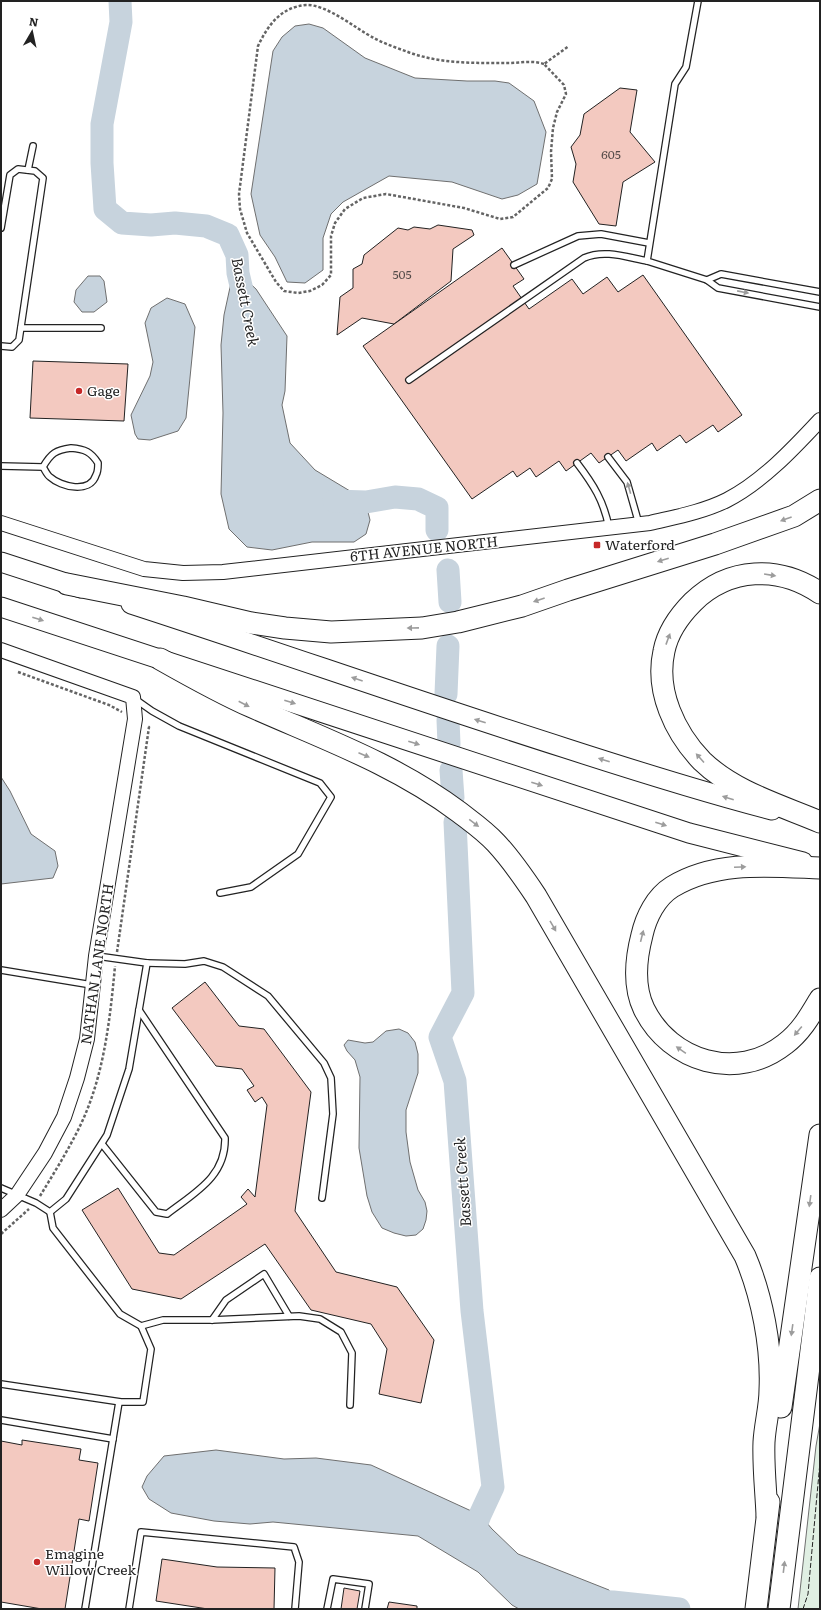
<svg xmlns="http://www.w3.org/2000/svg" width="821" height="1610" font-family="Literata,serif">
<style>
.green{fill:#e0efe3;stroke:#6f6f6f}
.water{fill:#c7d3dd;stroke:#6f6f6f}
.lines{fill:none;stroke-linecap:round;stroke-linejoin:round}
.river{stroke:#c7d3dd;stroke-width:23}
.building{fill:#f3c9c0;stroke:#222}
.service-casing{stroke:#222;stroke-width:8}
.tertiary-casing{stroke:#222;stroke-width:16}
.trunk-casing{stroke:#222;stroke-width:21}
.motorway-casing{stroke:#222;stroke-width:23}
.path{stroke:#646464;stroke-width:2.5;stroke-dasharray:3 2;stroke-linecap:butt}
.service{stroke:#fff;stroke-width:5.5}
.tertiary{stroke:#fff;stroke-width:14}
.trunk{stroke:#fff;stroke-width:19}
.motorway{stroke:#fff;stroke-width:21}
.fence{stroke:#222;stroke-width:1;stroke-dasharray:5 2;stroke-linecap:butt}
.oneway{fill:#9c9c9c}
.poi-dot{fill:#c62828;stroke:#fff;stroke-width:1.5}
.labels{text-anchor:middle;stroke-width:3;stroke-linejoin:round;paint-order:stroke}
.number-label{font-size:12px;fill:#564c4a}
.poi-label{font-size:14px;fill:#222;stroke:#fff;text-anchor:start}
.street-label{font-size:14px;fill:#222;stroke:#fff}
.water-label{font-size:15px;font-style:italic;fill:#222;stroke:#fff}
</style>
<rect width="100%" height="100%" fill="#fff"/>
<path class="green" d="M820 1423V1609H798L816 1446Z"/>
<g class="water">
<path d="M309 24 323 28 365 58 415 78 467 81H495L509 83 534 101 546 132 537 184 518 195 502 199 452 182 389 176 343 202 331 214 323 238V270L305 283 287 282 275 257 260 235 251 194 273 51 282 37 295 26Z"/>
<path d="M234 269 256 289 287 336 285 391 282 405 290 443 315 470 365 500 370 520 366 534 354 542H312L272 550 247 547 229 529 221 494 223 413 221 345 224 315Z"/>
<path d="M88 276H100L104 281 107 302 94 312H82L74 302 76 290Z"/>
<path d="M167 298 185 304 195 327 186 418 178 431 150 440 138 439 135 434 131 415 150 376 153 362 145 323 151 308Z"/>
<path d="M1 777 10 791 31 834 55 851 58 866 53 878 1 884Z"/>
<path d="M399 1029 408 1033 415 1042 418 1054V1073L406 1110V1132L410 1162 418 1190 425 1202 427 1211 426 1220 423 1229 416 1235 406 1236 394 1233 382 1228 372 1212 367 1196 359 1148 360 1077 355 1060 347 1051 344 1045 348 1040 365 1043 373 1042 386 1031Z"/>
<path d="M216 1450 284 1459 316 1458 371 1465 480 1515 492 1529 518 1554 609 1590 615 1609H519L512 1605 478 1572 418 1536 273 1522 250 1524 214 1521 171 1513 149 1499 142 1487 147 1476 164 1456Z"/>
</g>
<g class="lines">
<g class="river">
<path d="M120 1 121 22 102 124V163L105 209 122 223 151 225 175 223 206 226 228 235 237 255 238 273 245 303"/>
<path d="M334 501 366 502 395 497 418 499 437 508V530"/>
<path d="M448 570 450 602"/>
<path d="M446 694 448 646"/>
<path d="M448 720 449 744"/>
<path d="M451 770 453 798"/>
<path d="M455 822 463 993 440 1037 455 1081 472 1311 493 1487 480 1515 469 1544"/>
<path d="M581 1601 613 1602 679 1609"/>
</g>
</g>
<g class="building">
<path d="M620 88 637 90 630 132 655 162 623 182 616 226 599 224 573 182 576 164 571 147 580 135 584 114Z"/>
<path d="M438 225 472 230 474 235 453 249 451 281 394 324 362 318 337 335 340 297 353 288V269L362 264 364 255 398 228 408 230 414 227 430 229Z"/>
<path d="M502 248 524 279 513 286 529 309 572 279 583 294 607 277 618 292 643 275 742 415 718 432 713 425 686 443 680 435 657 451 652 443 626 461 618 450 599 463 591 453 566 471 559 461 536 477 530 468 517 477 513 471 472 499 363 346Z"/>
<path d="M33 361 128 364 124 421 30 418Z"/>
<path d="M205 982 239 1026 264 1029 311 1092 295 1211 336 1272 397 1287 434 1340 421 1403 379 1394 387 1349 371 1324 311 1310 265 1244 181 1299 132 1289 82 1210 118 1188 159 1253 174 1255 247 1204 241 1197 248 1189 255 1197 267 1105 262 1097 255 1102 247 1090 254 1086 242 1069 216 1066 172 1008Z"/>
<path d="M22 1440 81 1449 79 1460 98 1463 89 1521 79 1519 65 1609H42L1 1602V1441L22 1445Z"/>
<path d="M162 1559 217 1567 275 1568 274 1609H208L156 1601Z"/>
<path d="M344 1588 360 1591 357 1609H341Z"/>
<path d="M389 1602 417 1606V1609H387Z"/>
</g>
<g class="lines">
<g class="service-casing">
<g id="service">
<path d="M698 1 686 67 675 84 647 261 707 280 718 288 820 307"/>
<path d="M28 170 33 146"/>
<path d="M1 228 10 175 18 169 35 171 43 178 19 340 12 347 1 346"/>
<path d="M514 265 578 236 601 234 649 243"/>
<path d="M707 280 721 274 820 292"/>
<path d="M21 328H101"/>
<path d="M409 380 584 258C604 249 626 257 647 261"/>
<path d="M71 448C85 449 91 452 98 463 98 467 98 472 96 475 90 494 61 487 50 477 47 475 45 470 43 467 51 453 56 450 71 448Z"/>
<path d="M608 457 627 482 639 524"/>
<path d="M577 463C593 484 604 501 609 528"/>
<path d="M1 466 43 467"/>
<path d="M135 699 152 711 179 726 320 783 331 797 298 854 251 887 220 893"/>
<path d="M147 963 185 964 204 961 223 967 268 996 324 1063 331 1078 333 1114 322 1198"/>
<path d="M1 970 92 985"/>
<path d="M102 1144 156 1212 167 1214C194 1193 226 1177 225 1138L139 1010"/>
<path d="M1 1188 36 1203 50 1212 66 1199 107 1135 129 1069 147 963 97 956"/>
<path d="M212 1320 226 1300 264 1274 289 1316"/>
<path d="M141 1326 163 1320H212L299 1316 320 1319 341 1332 352 1353 350 1405"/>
<path d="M1 1384 121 1402H143L151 1349 141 1326 120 1314 53 1228 50 1212"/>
<path d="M1 1420 113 1439"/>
<path d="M85 1609 119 1402"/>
<path d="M129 1609 141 1532 294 1547 299 1562 295 1609"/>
<path d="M327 1609 333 1579 369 1584 365 1609"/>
</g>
</g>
<g class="tertiary-casing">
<g id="tertiary">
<path d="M1 523 144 569 183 573 223 572 650 523C675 517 703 512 727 500 762 482 793 449 820 420"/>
<path d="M1 650 133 697 135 719 96 956 87 1039 77 1078 64 1117 45 1153 17 1195 1 1210"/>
</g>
</g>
<g class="trunk-casing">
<g id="trunk">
<path d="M1 562 81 588"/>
<path d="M131 604C276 651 420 702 565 748 633 770 702 792 772 810"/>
<path d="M1 607 689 833 803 862"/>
</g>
</g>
<g class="motorway-casing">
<g id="motorway">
<path d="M67 584 183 607 251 623 285 628 331 632 422 628 458 622 522 606 568 590 715 544 794 516 820 500"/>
<path d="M160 659C190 676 220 693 252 707 324 739 395 764 459 812 472 822 485 831 496 843 511 859 524 878 536 896L745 1256C762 1296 772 1347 770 1390 770 1407 765 1424 764 1442 763 1466 766 1491 767 1515"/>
<path d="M820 822C780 805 734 792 702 761 675 733 655 691 664 651 668 631 679 616 693 602 729 567 779 565 820 593"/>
<path d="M820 868C771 866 716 860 672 887 656 897 646 917 642 935 636 958 633 986 644 1009 670 1062 737 1082 785 1044 801 1032 810 1016 820 999"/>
<path d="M781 1407 820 1135"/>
<path d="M756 1609 769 1502"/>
<path d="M779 1609 820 1278"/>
</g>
</g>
<g class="path">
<path d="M544 64C532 60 520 63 508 63 475 63 440 64 408 52 397 48 385 44 374 38 356 29 327 4 306 5 281 7 268 25 258 46L239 194 240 209 247 233 276 282 284 291 298 293 310 291 322 285 331 275V236L335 223 345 209 363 198 386 194 464 208 500 219 513 217 548 188 552 179 551 152 553 128 557 112 566 94 564 85 544 64 569 46"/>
<path d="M18 672 109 705 122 712"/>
<path d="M117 952 149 727 147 726"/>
<path d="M40 1196C54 1173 69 1149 81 1124 104 1075 110 1020 115 966"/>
<path d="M1 1234 29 1209"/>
</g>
<use href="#service" class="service"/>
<use href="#tertiary" class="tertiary"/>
<use href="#trunk" class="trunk"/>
<use href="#motorway" class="motorway"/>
<path class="fence" d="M803 1609 808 1594 820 1462"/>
</g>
<defs><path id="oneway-solid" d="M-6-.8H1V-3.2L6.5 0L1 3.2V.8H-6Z"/></defs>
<g class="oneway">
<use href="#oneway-solid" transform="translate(743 292) rotate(11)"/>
<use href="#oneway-solid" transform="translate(629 488) rotate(-106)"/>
<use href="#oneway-solid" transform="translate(786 519) rotate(160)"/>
<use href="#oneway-solid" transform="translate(663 560) rotate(163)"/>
<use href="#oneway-solid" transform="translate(770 575) rotate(9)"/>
<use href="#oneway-solid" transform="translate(539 600) rotate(161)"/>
<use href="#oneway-solid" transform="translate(38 619) rotate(18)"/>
<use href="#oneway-solid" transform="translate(413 628) rotate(179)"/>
<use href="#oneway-solid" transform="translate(668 639) rotate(-70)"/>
<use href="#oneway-solid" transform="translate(357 679) rotate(-161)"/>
<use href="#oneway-solid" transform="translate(290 702) rotate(18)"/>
<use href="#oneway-solid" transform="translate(244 704) rotate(27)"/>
<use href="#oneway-solid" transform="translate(480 721) rotate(-162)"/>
<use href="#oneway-solid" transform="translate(414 743) rotate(18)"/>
<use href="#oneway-solid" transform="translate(364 755) rotate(23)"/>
<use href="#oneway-solid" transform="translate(700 758) rotate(-132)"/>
<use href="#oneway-solid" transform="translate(604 760) rotate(-162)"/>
<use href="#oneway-solid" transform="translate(537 784) rotate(18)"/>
<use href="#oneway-solid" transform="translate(728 798) rotate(-163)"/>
<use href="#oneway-solid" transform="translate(474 823) rotate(37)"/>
<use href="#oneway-solid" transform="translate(661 824) rotate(18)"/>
<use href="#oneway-solid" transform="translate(740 867) rotate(-3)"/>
<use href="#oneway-solid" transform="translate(553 926) rotate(60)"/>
<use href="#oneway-solid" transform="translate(642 936) rotate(-76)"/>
<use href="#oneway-solid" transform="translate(798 1031) rotate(130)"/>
<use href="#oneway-solid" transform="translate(681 1050) rotate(-145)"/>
<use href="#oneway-solid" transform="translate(810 1201) rotate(98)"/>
<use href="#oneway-solid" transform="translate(792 1330) rotate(98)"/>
<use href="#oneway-solid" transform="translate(784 1567) rotate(-83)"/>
</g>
<g class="poi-dot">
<circle cx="79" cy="391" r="4"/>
<rect x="593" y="541" width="8" height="8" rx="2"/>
<circle cx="37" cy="1562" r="4"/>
</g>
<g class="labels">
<g class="number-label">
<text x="611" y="159">605</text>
<text x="402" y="279">505</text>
</g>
<g class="poi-label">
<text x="87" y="396">Gage</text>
<text x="605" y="550">Waterford</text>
<text x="45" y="1559">Emagine<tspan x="45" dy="16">Willow Creek</tspan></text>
</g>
<g class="street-label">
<text transform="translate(424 549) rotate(-6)" y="5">6TH AVENUE NORTH</text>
<text transform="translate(97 964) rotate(-82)" y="5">NATHAN LANE NORTH</text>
</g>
<g class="water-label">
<text transform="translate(245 302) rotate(79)" y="5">Bassett Creek</text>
<text transform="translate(463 1182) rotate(-94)" y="5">Bassett Creek</text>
</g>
</g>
<rect width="821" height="1610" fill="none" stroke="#222222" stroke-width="4"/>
<g transform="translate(32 32) rotate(9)" stroke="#ffffff" stroke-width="3" paint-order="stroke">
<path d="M0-3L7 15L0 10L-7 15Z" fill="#222222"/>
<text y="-6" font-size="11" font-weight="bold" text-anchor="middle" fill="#222222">N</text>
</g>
</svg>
